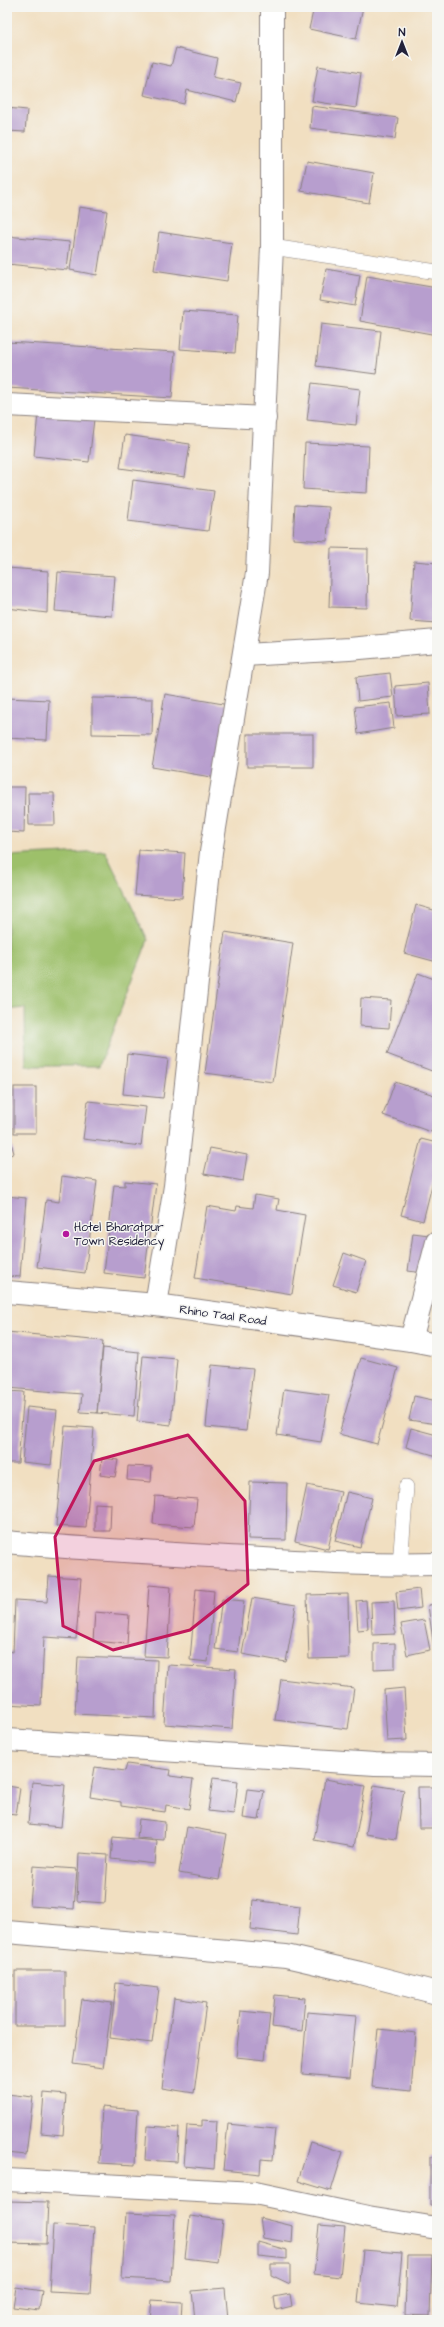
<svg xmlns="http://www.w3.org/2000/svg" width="444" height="2327" font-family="'Architects Daughter',sans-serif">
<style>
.green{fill:#9dc06a;stroke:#607152}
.building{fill:#b79ece}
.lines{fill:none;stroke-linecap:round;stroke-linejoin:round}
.lane-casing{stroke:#8a807e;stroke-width:16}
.street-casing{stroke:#8a807e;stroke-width:24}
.secondary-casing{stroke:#8a807e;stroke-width:24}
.lane{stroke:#fff;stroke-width:15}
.street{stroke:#fff;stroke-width:22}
.secondary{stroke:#fff;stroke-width:22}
.marked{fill:#c2185b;fill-opacity:0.2;stroke:#c2185b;stroke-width:3;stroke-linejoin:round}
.poi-dot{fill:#b5179e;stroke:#f6f6f2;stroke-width:1.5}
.labels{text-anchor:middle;stroke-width:3;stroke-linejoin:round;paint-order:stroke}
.poi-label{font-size:12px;fill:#22223b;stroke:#f6f6f2;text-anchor:start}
.street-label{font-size:12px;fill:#22223b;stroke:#f6f6f2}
</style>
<rect width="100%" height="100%" fill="#f6f6f2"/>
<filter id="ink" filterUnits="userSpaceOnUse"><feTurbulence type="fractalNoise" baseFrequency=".025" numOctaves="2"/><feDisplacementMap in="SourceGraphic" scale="8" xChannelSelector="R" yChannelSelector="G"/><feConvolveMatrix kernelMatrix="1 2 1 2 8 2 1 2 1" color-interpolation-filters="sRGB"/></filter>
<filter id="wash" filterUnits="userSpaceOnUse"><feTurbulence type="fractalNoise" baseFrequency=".012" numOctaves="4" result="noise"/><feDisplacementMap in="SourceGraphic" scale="16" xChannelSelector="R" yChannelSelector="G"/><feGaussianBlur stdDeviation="0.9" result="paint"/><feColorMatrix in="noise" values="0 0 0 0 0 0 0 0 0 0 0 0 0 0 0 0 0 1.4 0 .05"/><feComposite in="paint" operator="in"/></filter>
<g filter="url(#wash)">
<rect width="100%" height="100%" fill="#f1dfc1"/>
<path class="green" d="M105 851 148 940 99 1066H26L25 1008 7 1010V856Z"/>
<g id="blocks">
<g class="building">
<path d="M314 7H363L356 39 309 29Z"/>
<path d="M176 48 217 58 213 77 241 83 236 102 187 90 184 104 144 95 152 62 171 66Z"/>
<path d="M318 66 361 73 356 108 312 101Z"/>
<path d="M312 106 398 118 395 139 310 128Z"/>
<path d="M7 108 27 110 25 132 7 131Z"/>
<path d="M307 161 374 173 369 203 301 191Z"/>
<path d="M79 207 107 211 97 275 70 270Z"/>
<path d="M159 232 232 243 227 281 154 270Z"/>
<path d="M7 236 70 242 67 270 7 264Z"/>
<path d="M326 269 360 275 355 306 320 300Z"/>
<path d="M367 276 437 288V335L360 321Z"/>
<path d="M183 311 238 315 235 353 180 349Z"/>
<path d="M321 324 381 331 376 374 316 366Z"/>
<path d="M7 342 175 352 172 398 7 388Z"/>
<path d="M312 383 360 389 356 425 307 420Z"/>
<path d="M38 413 94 419 89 462 34 456Z"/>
<path d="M125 435 190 444 185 477 120 468Z"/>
<path d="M305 443 369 446 367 493 303 489Z"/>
<path d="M133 480 214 491 208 531 128 521Z"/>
<path d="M295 505 329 507 327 541 293 539Z"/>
<path d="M331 548 368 549 367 608 329 607Z"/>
<path d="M414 561 437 563V623L410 621Z"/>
<path d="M7 568 48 571 47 613 7 608Z"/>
<path d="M58 572 115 576 112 616 55 611Z"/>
<path d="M390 673 393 697 358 701 356 677Z"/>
<path d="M428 683 430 714 397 716 395 686Z"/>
<path d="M165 694 229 705 217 778 152 767Z"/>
<path d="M7 698 49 700 47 740 7 738Z"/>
<path d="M92 698 153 699 152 735 92 734Z"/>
<path d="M391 703 394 728 358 734 355 707Z"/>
<rect x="247" y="734" width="66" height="33"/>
<path d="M7 787H25L24 833 7 832Z"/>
<path d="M28 793H54L55 825H29Z"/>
<path d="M139 850 185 853 182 898 135 895Z"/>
<path d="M416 905 437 911V962L404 953Z"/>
<path d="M225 932 293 943 273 1082 205 1073Z"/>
<path d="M418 973 437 980V1073L387 1054Z"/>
<path d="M361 998 391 1000 389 1028 360 1026Z"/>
<path d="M127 1054 168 1059 163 1098 123 1094Z"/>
<path d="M395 1082 437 1096V1115L431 1132 383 1115Z"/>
<rect x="14" y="1087" width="22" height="46"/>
<path d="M88 1101 146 1107 141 1146 83 1139Z"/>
<path d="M7 1129 14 1153 7 1157Z"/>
<path d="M421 1139 437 1143V1165L423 1221 401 1215Z"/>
<path d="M210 1148 247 1155 243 1181 204 1174Z"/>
<path d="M62 1176 97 1181 85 1273 37 1267 46 1200 59 1202Z"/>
<path d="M125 1181 156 1184 144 1278 104 1273 114 1185 125 1186Z"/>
<path d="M255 1195 279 1199 277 1210 305 1215 292 1294 195 1278 207 1206 236 1211 237 1206 253 1208Z"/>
<path d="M7 1196 26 1198 20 1277 7 1276Z"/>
<path d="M413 1233 429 1235 424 1273 408 1271Z"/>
<path d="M344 1253 366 1261 356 1292 333 1285Z"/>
<path d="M7 1332 103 1341 97 1413 80 1412 82 1394 7 1388Z"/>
<path d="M103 1348 139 1352 134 1416 97 1413Z"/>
<path d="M143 1356 177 1359 171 1425 137 1421Z"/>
<path d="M361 1358 398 1368 377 1444 339 1434Z"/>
<path d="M212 1365 253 1369 246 1431 206 1427Z"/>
<path d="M284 1389 329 1395 321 1442 277 1435Z"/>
<path d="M7 1391 24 1392 18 1463H7Z"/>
<path d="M414 1396 437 1401V1424L409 1420Z"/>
<path d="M27 1407 57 1410 51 1465 22 1462Z"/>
<path d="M65 1426 94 1428 86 1528 56 1526Z"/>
<path d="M411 1428 437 1435V1456L406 1447Z"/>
<path d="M102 1458 118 1460 115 1477 100 1475Z"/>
<path d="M128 1466 152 1467 151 1482 127 1480Z"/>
<path d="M250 1482 287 1483 286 1540 248 1539Z"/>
<path d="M307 1485 341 1492 328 1549 295 1541Z"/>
<path d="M347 1492 372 1498 360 1547 335 1541Z"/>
<path d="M155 1496 197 1499 194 1527 153 1524Z"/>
<path d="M95 1503 111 1504 110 1531H95Z"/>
<path d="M49 1576 81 1578 76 1639 44 1637 41 1706 7 1704V1651L13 1652 15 1600 47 1602Z"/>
<path d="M149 1585 171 1587 167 1657 144 1656Z"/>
<path d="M196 1589 214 1591 208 1662 190 1660Z"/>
<path d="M419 1589 421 1608 398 1611 396 1592Z"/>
<path d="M348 1594 349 1658 309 1659 307 1595Z"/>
<path d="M252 1598 296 1605 286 1662 242 1654Z"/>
<path d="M222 1599 244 1601 238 1652 215 1649Z"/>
<path d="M366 1600 368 1629 358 1630 356 1601Z"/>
<path d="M394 1601 395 1634 372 1635 371 1602Z"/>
<path d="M437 1604V1663H436L428 1605Z"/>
<path d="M95 1612 129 1615 127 1644 93 1641Z"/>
<path d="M424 1620 430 1650 407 1655 401 1624Z"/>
<path d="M395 1643V1668L374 1669V1644Z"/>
<path d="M78 1657 157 1660 155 1718 75 1714Z"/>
<path d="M168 1665 236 1669 232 1729 164 1724Z"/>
<path d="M281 1679 354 1688 348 1729 275 1720Z"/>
<path d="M404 1688 407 1740 387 1741 384 1690Z"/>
<path d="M127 1764 171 1770 170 1776 193 1779 189 1809 166 1805 165 1812 121 1806V1802L90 1797 95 1767 125 1771Z"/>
<path d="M213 1778 238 1781 234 1814 208 1811Z"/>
<path d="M325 1779 365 1786 354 1847 314 1840Z"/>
<path d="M32 1782 65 1785 61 1827 28 1824Z"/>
<path d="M374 1785 404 1790 396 1839 366 1834Z"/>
<path d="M7 1786 20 1788 16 1815 7 1814Z"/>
<path d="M418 1787H437V1828H419Z"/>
<path d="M247 1789 264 1791 259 1820 243 1818Z"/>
<path d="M139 1819 165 1822 164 1840 137 1838Z"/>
<path d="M187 1827 227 1834 219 1880 179 1873Z"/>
<path d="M113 1837 157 1841 155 1864 111 1859Z"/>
<path d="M79 1853 108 1855 105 1903 77 1901Z"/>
<path d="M33 1866 77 1869 74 1909 30 1906Z"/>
<path d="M253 1900 300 1906 297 1935 250 1929Z"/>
<rect x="15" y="1971" width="50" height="55"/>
<path d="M116 1983 159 1988 152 2043 110 2038Z"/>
<path d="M275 1995 305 1998 302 2031 272 2027Z"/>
<path d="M174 1998 206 2003 194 2093 162 2088Z"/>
<path d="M82 1999 112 2003 103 2068 73 2064Z"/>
<path d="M241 2011 270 2014 265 2060 236 2057Z"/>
<path d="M307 2012 356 2016 350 2078 302 2074Z"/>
<path d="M378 2029 416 2033 411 2091 372 2087Z"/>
<path d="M44 2093 66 2095 63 2135 41 2133Z"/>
<path d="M7 2094 33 2097 26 2155 7 2153Z"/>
<path d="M102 2107 138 2110 135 2165 99 2163Z"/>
<path d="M202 2120 217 2121 214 2169 184 2166 187 2125 202 2126Z"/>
<path d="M228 2124 275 2129 272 2160 261 2159 260 2174 223 2170Z"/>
<path d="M147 2126 179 2128 177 2162 145 2160Z"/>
<path d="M310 2142 343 2152 331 2191 298 2181Z"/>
<rect x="430" y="2157" width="7" height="48"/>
<path d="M7 2201 48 2202 46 2244 7 2243Z"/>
<path d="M126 2213 175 2215 171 2281 122 2278Z"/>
<path d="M190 2216 223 2220 218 2262 185 2258Z"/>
<path d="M260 2218 293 2226 292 2243 263 2238Z"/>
<path d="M53 2225 94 2227 90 2294 49 2292Z"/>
<path d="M319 2225 345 2227 340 2277 314 2274Z"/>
<path d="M258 2242 287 2250V2259L258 2256Z"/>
<path d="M363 2250 402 2253 397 2307 358 2303Z"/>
<path d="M407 2256H432L430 2316 405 2315Z"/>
<path d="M271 2264H290V2284L271 2275Z"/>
<path d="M16 2287 42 2291 39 2310 13 2307Z"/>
<path d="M225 2288 228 2320H195L192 2291Z"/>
<path d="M290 2294 292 2306 276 2310 274 2297Z"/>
<path d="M152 2300 182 2302 181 2320H150Z"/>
</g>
</g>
</g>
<g filter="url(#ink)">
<use href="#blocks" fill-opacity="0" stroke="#8a807e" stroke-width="1"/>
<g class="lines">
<g class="lane-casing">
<g id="lane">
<path d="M272 247 437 272"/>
<path d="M400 1565 406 1487"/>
</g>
</g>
<g class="street-casing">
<g id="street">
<path d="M7 405 265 418"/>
<path d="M245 655 349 649 437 641"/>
<path d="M156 1305 175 1186 211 852 257 573 272 247V7"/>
<path d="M411 1340 437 1242"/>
<path d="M7 1542C80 1549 154 1553 228 1557 297 1561 367 1566 437 1564"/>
<path d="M7 1740 375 1764 437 1765"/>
<path d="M7 1932 286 1956 360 1973 437 1993"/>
<path d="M7 2180 255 2193 368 2217 437 2228"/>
</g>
</g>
<g class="secondary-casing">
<path id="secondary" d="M7 1292 156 1305 411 1340 437 1345"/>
</g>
<use href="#lane" class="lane"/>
<use href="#street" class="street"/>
<use href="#secondary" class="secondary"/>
</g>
</g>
<path class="marked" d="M188 1435 245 1501 248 1584 190 1630 113 1650 63 1626 55 1537 94 1461Z"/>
<circle class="poi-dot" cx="66" cy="1234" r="4"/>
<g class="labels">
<g class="poi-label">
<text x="74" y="1231">Hotel Bharatpur<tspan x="74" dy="14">Town Residency</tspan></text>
</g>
<g class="street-label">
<text transform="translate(223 1315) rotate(8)" y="4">Rhino Taal Road</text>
</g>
</g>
<rect width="444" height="2327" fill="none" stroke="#f6f6f2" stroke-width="24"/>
<g transform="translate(402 42)" stroke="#f6f6f2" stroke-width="3" paint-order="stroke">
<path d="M0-3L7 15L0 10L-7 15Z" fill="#22223b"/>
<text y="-6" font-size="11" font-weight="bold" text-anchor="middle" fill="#22223b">N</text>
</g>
</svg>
